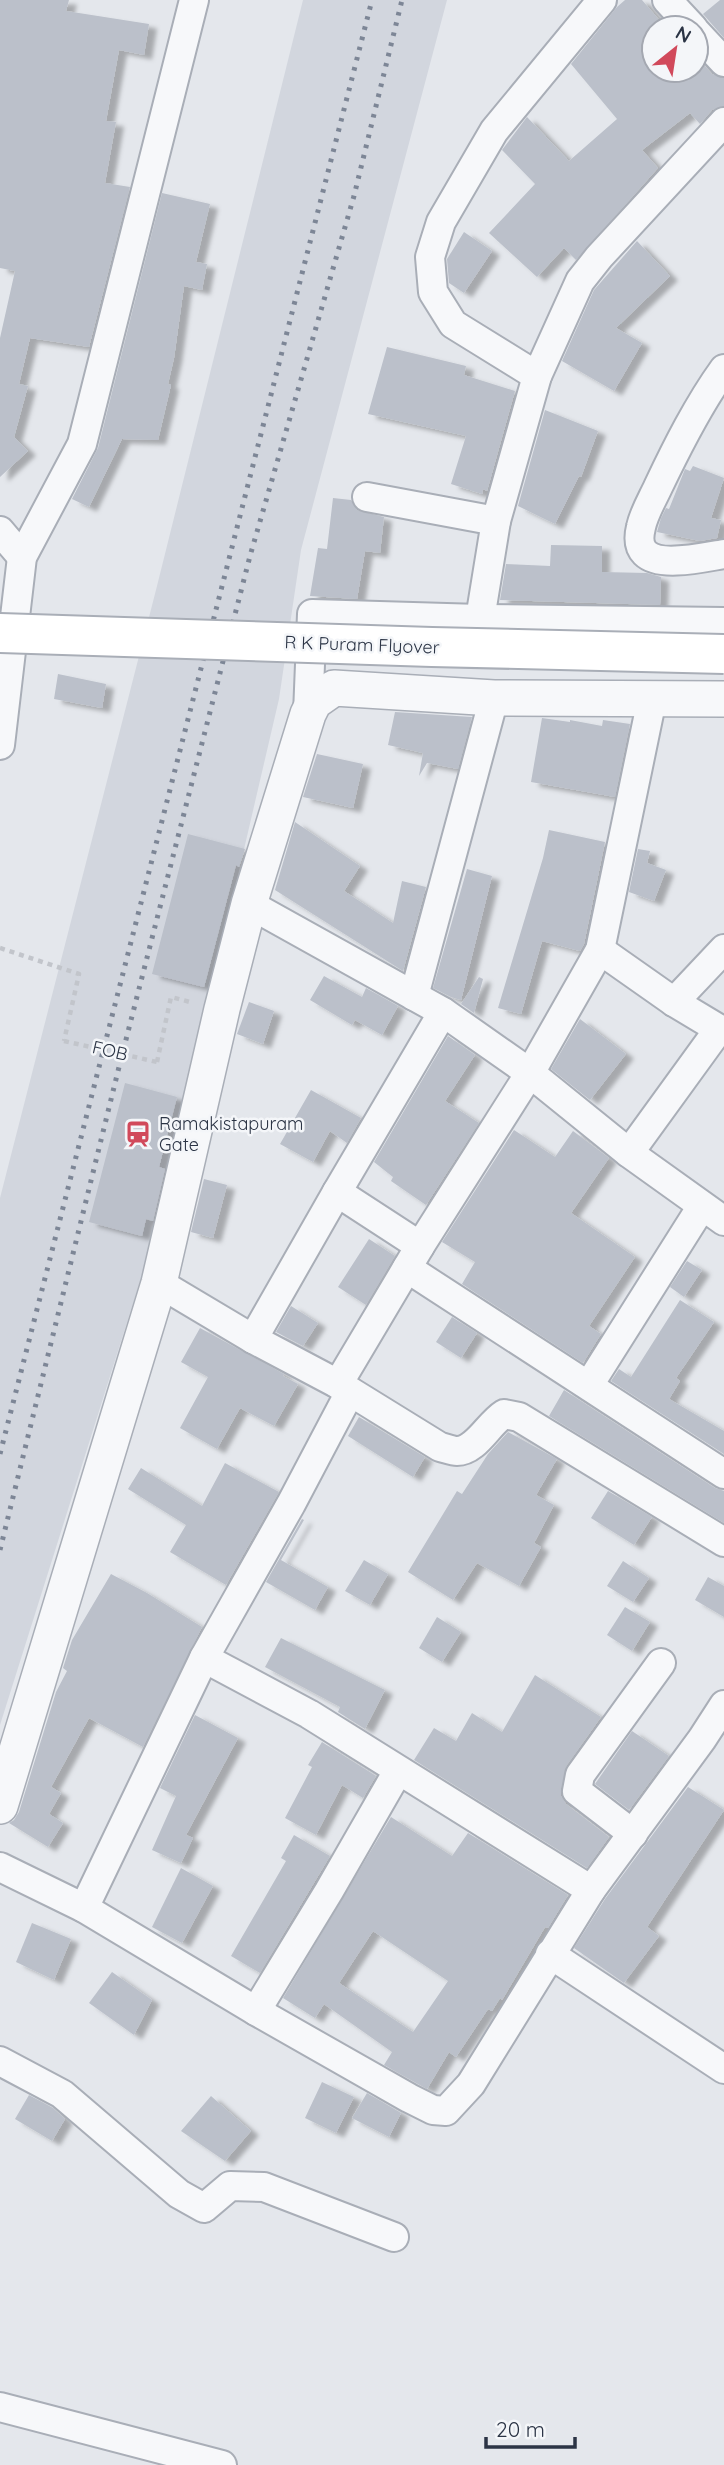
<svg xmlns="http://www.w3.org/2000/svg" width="724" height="2465" font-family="Quicksand,sans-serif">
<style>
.built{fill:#d2d6de}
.building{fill:#bbc0ca;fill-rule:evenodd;filter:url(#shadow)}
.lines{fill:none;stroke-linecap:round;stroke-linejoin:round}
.minor-casing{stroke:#a9aeb7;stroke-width:32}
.tertiary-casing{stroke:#a9aeb7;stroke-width:38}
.path{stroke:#c2c5cb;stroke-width:4.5;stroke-dasharray:5 5;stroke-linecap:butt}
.minor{stroke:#f7f8fa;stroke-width:28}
.tertiary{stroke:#f7f8fa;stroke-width:35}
.rail{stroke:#7d8696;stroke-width:5;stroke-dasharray:3.5 7;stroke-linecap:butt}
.secondary-bridge-casing{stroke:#a9aeb7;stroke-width:42;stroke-linecap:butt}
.path-bridge{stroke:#c2c5cb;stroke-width:4.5;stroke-dasharray:5 5;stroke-linecap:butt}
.secondary-bridge{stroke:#fff;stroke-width:38}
.labels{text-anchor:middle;stroke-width:5;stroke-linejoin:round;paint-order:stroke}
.street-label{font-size:18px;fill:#2b3445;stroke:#f4f6f9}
.poi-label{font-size:18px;fill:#2b3445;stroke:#f4f6f9;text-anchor:start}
</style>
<defs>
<filter id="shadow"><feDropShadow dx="8" dy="4.5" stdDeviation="2" flood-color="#0004"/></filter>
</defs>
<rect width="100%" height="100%" fill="#e4e7ec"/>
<path class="built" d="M303 0H447L301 550 279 699 153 1240 0 1725V1198L157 586Z"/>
<g class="building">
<path d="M0 0H69L66 11 149 24 144 55 119 50 106 121 116 122 105 183 130 187 89 347 30 338 19 384 28 386 14 437 28 451 0 477V338L15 271 0 268Z"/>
<path d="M625 0H642L666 28H654V70H696V56L712 74 724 78V106L712 110 700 124 690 113 642 150 658 168 576 260 564 248 537 277 489 233 535 184 502 150 527 117 569 161 617 119 571 64 617 7Z"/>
<path d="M720 0H724V38L703 14Z"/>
<path d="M162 193 210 204 196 262 207 264 202 290 184 286 174 358 168 384 171 385 158 440 122 439 89 507 72 499 98 448Z"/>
<path d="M464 232 492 251 464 293 449 283 447 259Z"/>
<path d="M637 241 670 276 616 328 642 343 614 391 562 361 594 290Z"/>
<path d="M387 347 466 366 464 375 515 391 487 491 483 489 482 494 451 484 466 436 368 414Z"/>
<path d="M545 410 598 431 581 477 579 476 555 524 518 506Z"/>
<path d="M693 466 724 478 711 518 721 520 717 538 700 541 657 532 661 518 666 508 669 509 685 469 690 471Z"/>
<path d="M333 498 351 500 357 510 384 517 380 553 365 551 357 599 310 596 318 548 327 549Z"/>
<path d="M551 545 602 546V572L647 573 661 577 660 605 500 600 506 564 550 566Z"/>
<path d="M58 674 106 684 102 708 54 699Z"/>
<path d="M395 712 472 717 458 769 427 763 419 776 423 753 388 745Z"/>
<path d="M542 718 570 722V720L602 726 603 720 630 724 615 797 531 782Z"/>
<path d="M317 754 363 764 353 808 303 797Z"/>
<path d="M295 822 360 866 344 891 393 923 402 881 426 887 403 971 275 890Z"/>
<path d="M549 830 605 842 584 944 580 951 542 941 521 1014 498 1008 543 858Z"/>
<path d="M188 834 245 849 239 867 236 865 204 987 152 974Z"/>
<path d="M638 849 650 851 647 863 666 870 654 901 629 892Z"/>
<path d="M467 869 492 876 461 1000 451 997 433 988Z"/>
<path d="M324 976 362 997 366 988 398 1006 382 1035 355 1020 352 1025 310 1000Z"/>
<path d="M479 977 483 979 474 1013 461 1004Z"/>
<path d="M249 1002 274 1011 263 1044 237 1034Z"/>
<path d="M580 1019 626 1054 590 1100 551 1069Z"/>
<path d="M448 1036 475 1055 445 1101 479 1123 426 1205 391 1181 393 1177 374 1162Z"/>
<path d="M125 1083 177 1097 159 1167 165 1169 153 1221 146 1219 142 1236 89 1222Z"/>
<path d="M311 1090 361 1118 347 1143 330 1131 313 1162 280 1144Z"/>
<path d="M514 1130 555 1157 573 1131 609 1158 571 1213 635 1257 589 1326 601 1334 583 1363 462 1284 475 1262 442 1242Z"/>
<path d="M204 1179 227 1185 213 1238 191 1232Z"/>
<path d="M369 1239 395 1256 366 1305 338 1287Z"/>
<path d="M687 1261 702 1270 684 1297 670 1287Z"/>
<path d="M680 1300 714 1322 676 1378 680 1381 669 1399 724 1431V1454L611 1381 619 1369 631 1377Z"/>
<path d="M291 1306 318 1323 303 1346 276 1332Z"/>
<path d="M452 1317 477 1333 461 1358 436 1342Z"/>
<path d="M200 1328 284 1374 283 1376 298 1384 274 1426 240 1408 217 1449 180 1428 208 1377 181 1362Z"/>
<path d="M564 1390 715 1488 724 1491V1523L549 1416Z"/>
<path d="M359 1417 425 1457 413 1477 348 1436Z"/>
<path d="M508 1432 557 1459 536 1495 554 1505 534 1543 541 1547 519 1586 477 1563 453 1600 408 1572 457 1491 462 1494 488 1454Z"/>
<path d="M225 1463 279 1492 226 1585 170 1552 186 1525 128 1489 141 1468 202 1506Z"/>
<path d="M608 1491 652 1517 634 1545 591 1518Z"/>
<path d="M302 1519 304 1520 281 1560 328 1587 315 1610 266 1582Z"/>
<path d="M364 1560 388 1574 370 1605 345 1591Z"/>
<path d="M623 1561 649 1578 633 1602 607 1586Z"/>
<path d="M111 1574 147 1593 202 1627 143 1747 89 1718 51 1787 61 1793 49 1814 63 1823 48 1847 9 1823 14 1820 19 1812 56 1692 67 1671 63 1668 72 1640Z"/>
<path d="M708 1577 724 1586V1617L695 1600Z"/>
<path d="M625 1607 650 1622 632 1651 607 1635Z"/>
<path d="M437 1617 461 1632 442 1662 419 1648Z"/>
<path d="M281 1638 385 1690 365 1729 338 1712 340 1707 265 1667Z"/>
<path d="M535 1675 601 1717 567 1765 561 1788V1796L566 1804 609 1837 587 1868 414 1760 434 1728 456 1741 472 1713 502 1732Z"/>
<path d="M195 1715 238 1738 186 1835 193 1838 181 1863 152 1850 176 1796 160 1788Z"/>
<path d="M632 1731 669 1756 629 1810 595 1784Z"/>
<path d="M322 1742 376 1776 363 1798 342 1785 316 1835 285 1818 312 1767 308 1765Z"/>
<path d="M688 1787 724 1810 647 1927 659 1936 624 1983 574 1948 605 1899Z"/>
<path d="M391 1817 452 1856 468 1833 568 1895 548 1928 545 1927 502 2000 500 1998 492 2011 488 2009 456 2057 449 2052 427 2089 384 2065 392 2052 324 2004 315 2018 283 1998ZM373 1931 448 1981 413 2032 339 1983Z"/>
<path d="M294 1835 330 1856 260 1973 231 1956 286 1861 281 1858Z"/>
<path d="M181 1868 213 1886 182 1943 152 1927Z"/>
<path d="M32 1923 71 1939 54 1980 16 1962Z"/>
<path d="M112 1972 152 2000 134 2035 89 2003Z"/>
<path d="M322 2082 354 2097 336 2133 305 2118Z"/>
<path d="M367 2093 401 2113 389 2137 352 2118Z"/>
<path d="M29 2095 53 2108 65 2119 52 2141 15 2119Z"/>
<path d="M211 2096 251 2131 225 2161 181 2131Z"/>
</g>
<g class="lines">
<g class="minor-casing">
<g id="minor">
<path d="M667 0 693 28"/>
<path d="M696 32 724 62"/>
<path d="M724 369C698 405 677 447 658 487 652 500 644 513 641 527 639 535 638 546 645 553 660 568 705 557 724 554"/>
<path d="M537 376 453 324 433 292 430 257 441 222 494 131 602 0"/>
<path d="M367 497 496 521"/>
<path d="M0 531 22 557"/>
<path d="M480 619 496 521 537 376 580 281 599 257 724 122"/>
<path d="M308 714 312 614 480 619 724 622"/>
<path d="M0 745 22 557 82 444 194 0"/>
<path d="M249 904 443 1012 530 1073 629 1153 724 1221"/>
<path d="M600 950 674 1002 724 1032"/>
<path d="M414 996 494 698"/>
<path d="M674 1002 724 949"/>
<path d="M629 1153 719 1029"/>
<path d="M337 1192 420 1246"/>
<path d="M407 1268 724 1474"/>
<path d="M159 1283 253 1339 338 1384 440 1447C445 1448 452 1451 457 1451 476 1451 488 1424 504 1414L519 1417 724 1542"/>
<path d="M253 1339 337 1192 443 1012"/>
<path d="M338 1384 420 1246 530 1073 600 950 652 699"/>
<path d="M589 1385 702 1206"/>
<path d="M204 1658 309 1714 591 1890"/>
<path d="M633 1834 577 1791 580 1775 661 1663"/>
<path d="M0 1867 84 1908 256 2011 409 2098 433 2110 446 2111 471 2084 591 1890 702 1739 724 1705"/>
<path d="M84 1908 204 1658 291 1504 350 1392"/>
<path d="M550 1954 724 2069"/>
<path d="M256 2011 329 1891 398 1771"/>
<path d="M0 2061 62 2094 179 2194 204 2208 230 2186 264 2187 394 2237"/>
<path d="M0 2407 222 2465"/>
</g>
</g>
<g class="tertiary-casing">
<path id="tertiary" d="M0 1806 159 1283 222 1009 249 904 308 714 314 702 334 688 494 698 724 699"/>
</g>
<g class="path">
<path d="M0 948 79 974 64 1041"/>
<path d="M157 1062 171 997 190 1002"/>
</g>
<use href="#minor" class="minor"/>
<use href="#tertiary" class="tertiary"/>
<g class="rail">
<path d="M0 1454 372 0"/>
<path d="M0 1550 120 1063 250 556 354 196 402 0"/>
</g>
<g class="secondary-bridge-casing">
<path id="secondary-bridge" d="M0 633 432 647 724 654"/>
</g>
<path class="path-bridge" d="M64 1041 157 1062"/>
<use href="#secondary-bridge" class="secondary-bridge"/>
</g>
<defs>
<g id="station-bare" transform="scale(2.1)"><path d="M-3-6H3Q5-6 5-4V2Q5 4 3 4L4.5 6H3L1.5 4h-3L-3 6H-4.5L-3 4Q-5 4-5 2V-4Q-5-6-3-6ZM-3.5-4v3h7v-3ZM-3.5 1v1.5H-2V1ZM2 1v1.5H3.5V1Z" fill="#d1495b" stroke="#f4f6f9" stroke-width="2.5" paint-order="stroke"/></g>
</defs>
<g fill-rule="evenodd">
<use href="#station-bare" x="138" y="1134"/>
</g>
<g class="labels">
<g class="street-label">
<text transform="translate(362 645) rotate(2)" y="6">R K Puram Flyover</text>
<text transform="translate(110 1051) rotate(13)" y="6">FOB</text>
</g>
<g class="poi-label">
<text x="159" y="1130">Ramakistapuram<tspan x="159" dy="21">Gate</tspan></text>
</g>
</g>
<g transform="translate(675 49) rotate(30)"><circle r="33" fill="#f4f6f9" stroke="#a4a8b1" stroke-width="2"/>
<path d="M0-5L12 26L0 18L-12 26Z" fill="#d1495b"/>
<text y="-10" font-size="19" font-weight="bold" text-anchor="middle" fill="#2b3445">N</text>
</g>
<path d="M486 2437v10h89v-10" fill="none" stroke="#2b3445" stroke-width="3.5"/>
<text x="496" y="2437" font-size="21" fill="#2b3445" stroke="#f4f6f9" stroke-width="5" paint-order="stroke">20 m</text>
</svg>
